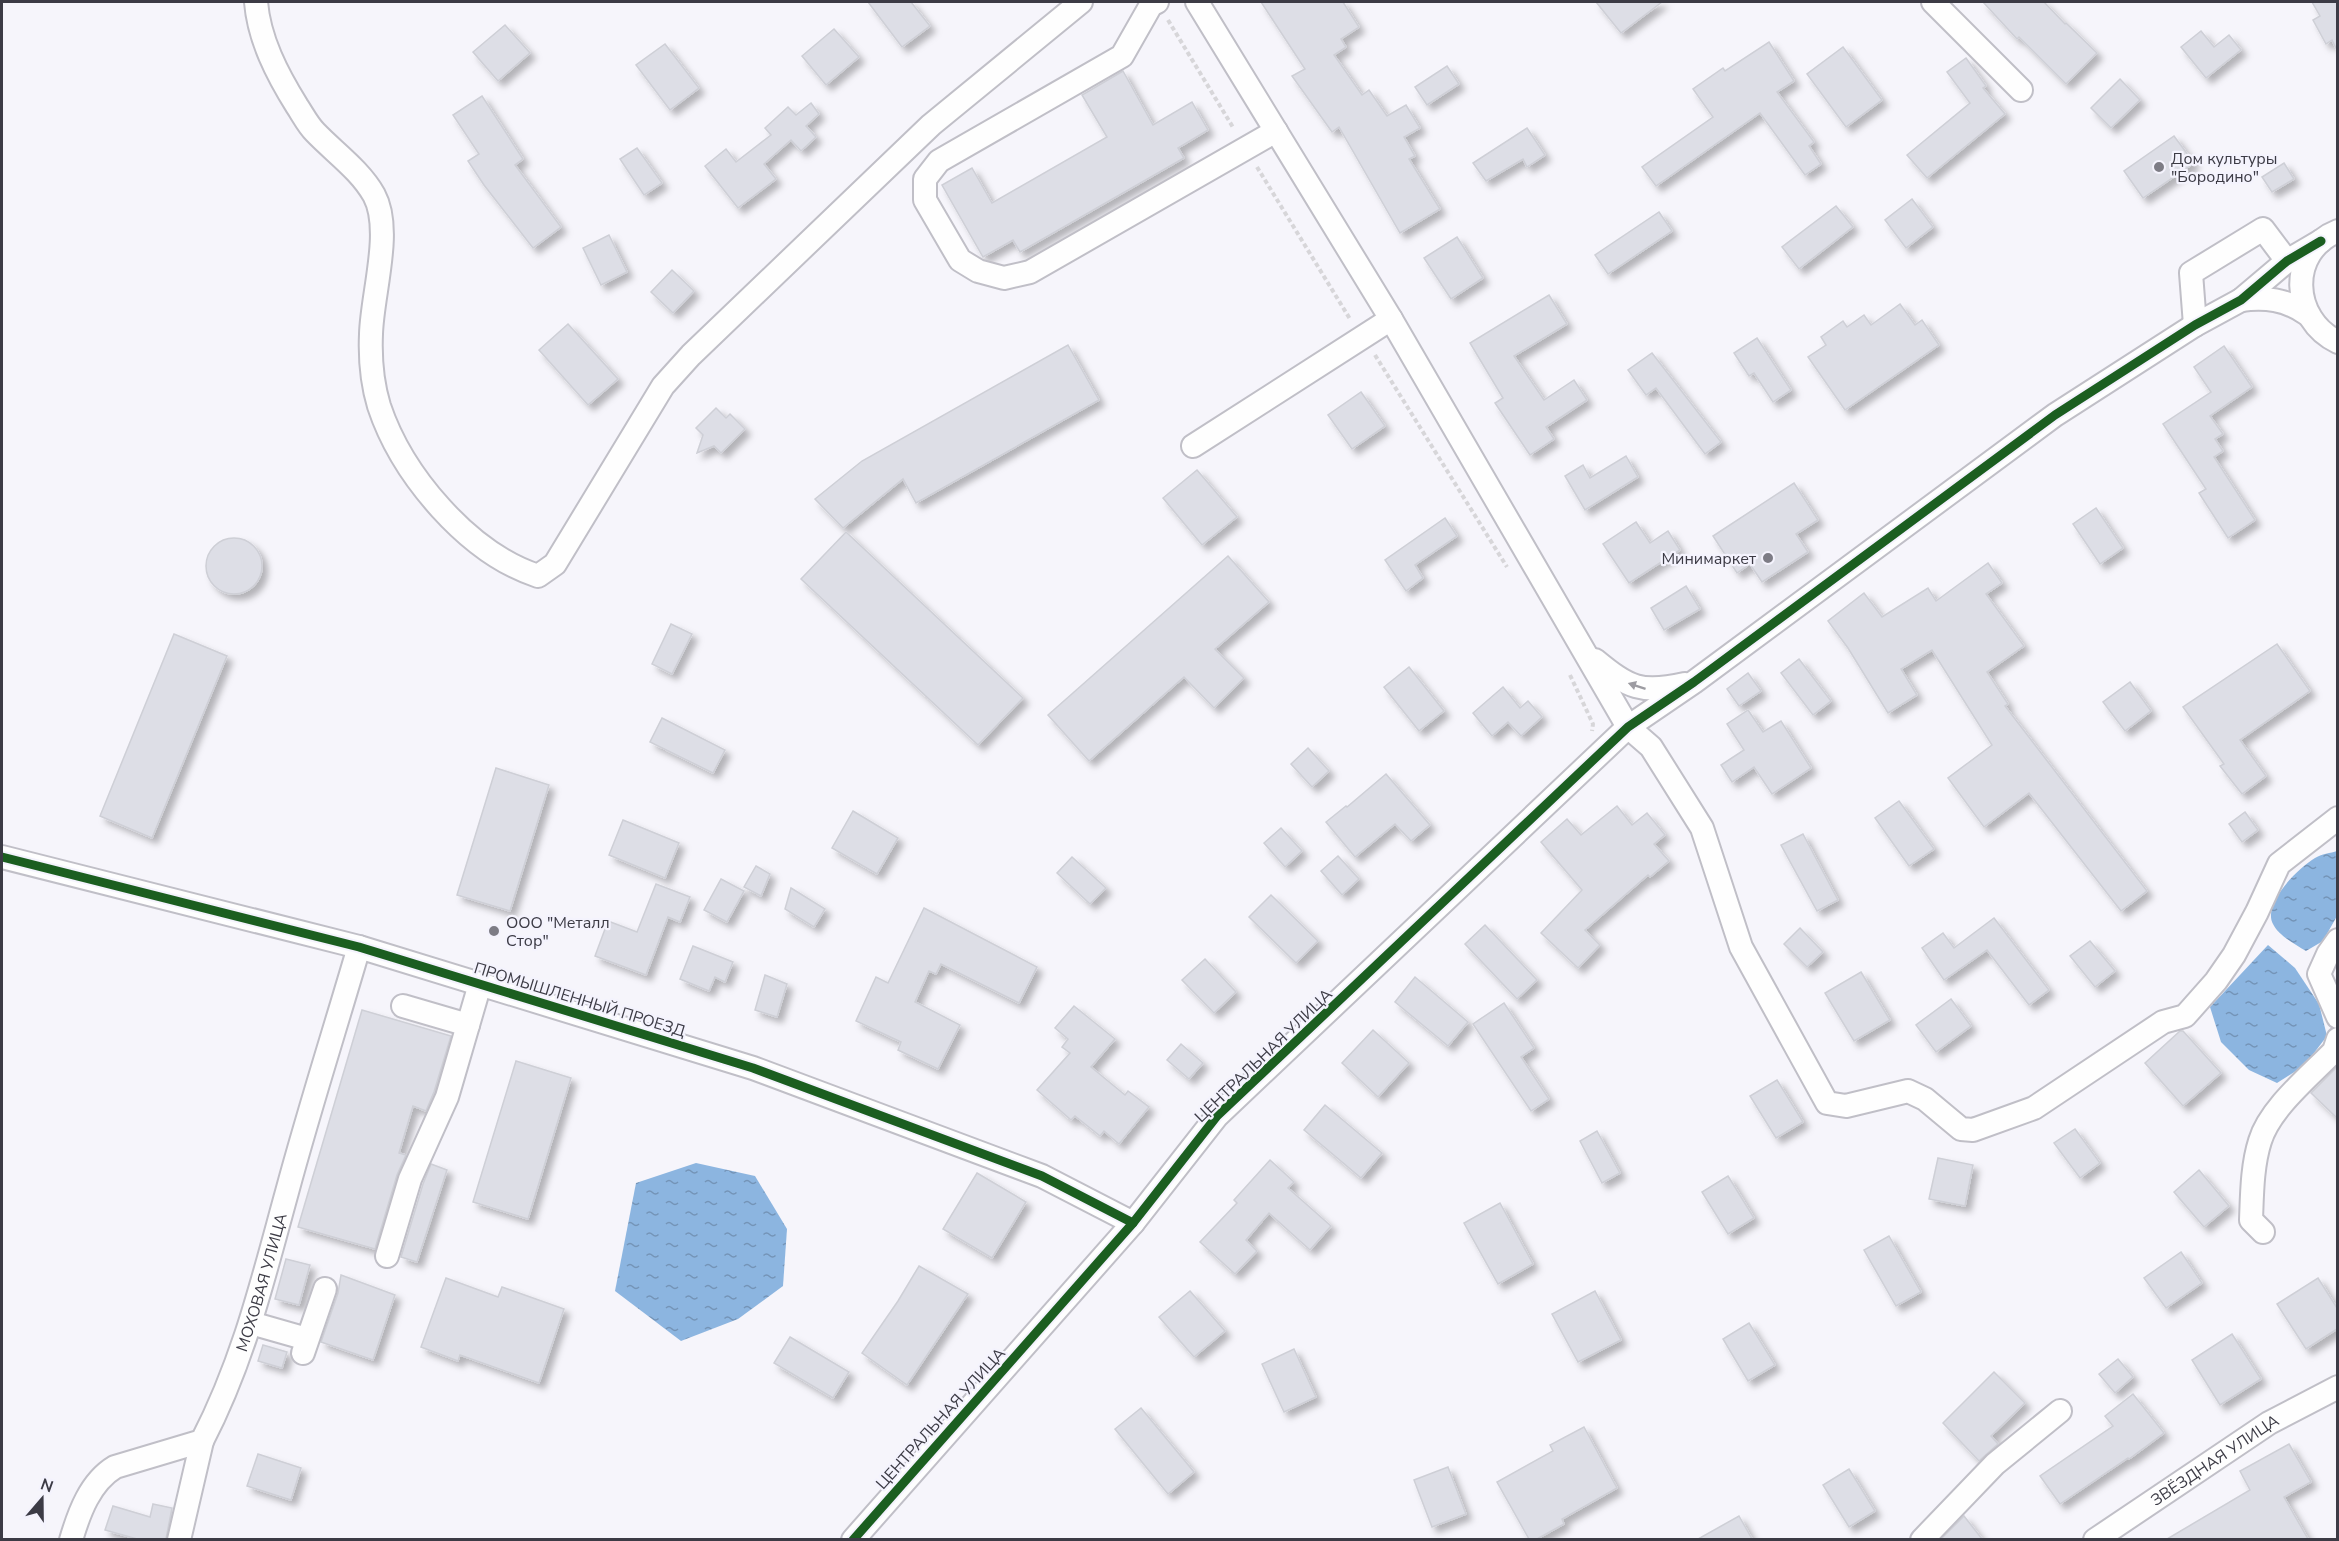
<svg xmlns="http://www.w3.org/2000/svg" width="2339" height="1541" font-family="'Nunito Sans',sans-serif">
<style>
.water{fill:url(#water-ripples)}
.building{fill:#dddee6;stroke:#cecfd6;stroke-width:1.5;filter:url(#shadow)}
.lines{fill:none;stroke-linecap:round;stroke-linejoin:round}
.minor-casing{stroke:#c0bfc7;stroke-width:26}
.path{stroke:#d7d6d9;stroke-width:4;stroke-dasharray:4.5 3;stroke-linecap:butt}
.minor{stroke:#fefefe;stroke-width:22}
.cycleway-casing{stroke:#f4f3fd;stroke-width:13}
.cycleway{stroke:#1b5e20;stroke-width:9}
.oneway{fill:#9d9ca2}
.poi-dot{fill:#7d7c85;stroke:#f4f3fd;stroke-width:2}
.labels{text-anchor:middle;stroke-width:4.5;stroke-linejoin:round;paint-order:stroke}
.poi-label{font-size:16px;fill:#3c3b45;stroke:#f4f3fd;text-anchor:start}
.street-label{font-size:16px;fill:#3c3b45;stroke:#f4f3fd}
</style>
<defs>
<pattern id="water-ripples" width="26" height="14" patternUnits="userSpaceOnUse" patternTransform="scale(1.5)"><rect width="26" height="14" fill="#8cb5e0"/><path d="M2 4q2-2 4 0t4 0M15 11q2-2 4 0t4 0" fill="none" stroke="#7494b7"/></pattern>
<filter id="shadow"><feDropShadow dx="5.5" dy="5.5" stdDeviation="3" flood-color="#0004"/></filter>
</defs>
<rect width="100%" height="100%" fill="#f6f5fb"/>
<g class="water">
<path d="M2337 851V916L2323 941 2306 951C2295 944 2279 936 2273 924 2262 904 2298 868 2315 858 2321 854 2331 853 2337 851Z"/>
<path d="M2268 945 2295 968 2319 1004 2327 1036 2304 1066 2277 1083 2249 1070 2221 1042 2210 1007Z"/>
<path d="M696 1163 755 1176 787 1229 783 1286 738 1319 681 1341 615 1291 636 1183Z"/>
</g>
<g class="building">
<path d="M868 2H911L930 26 902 47Z"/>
<path d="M1261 2H1343L1359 27 1341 39 1346 47 1334 55 1362 95 1369 90 1387 116 1406 105 1420 128 1404 137 1415 156 1409 159 1440 209 1400 233 1339 127 1332 132 1292 76 1305 69Z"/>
<path d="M1596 2H1662L1621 33Z"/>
<path d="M1983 2H2044L2065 24 2066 23 2097 53 2066 84 2019 37 2017 39Z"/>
<path d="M2312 2H2337V50L2332 40 2326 44 2313 20 2320 16Z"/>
<path d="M505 25 530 53 498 81 473 52Z"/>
<path d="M834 29 859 57 826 85 802 56Z"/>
<path d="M2201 31 2214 47 2229 35 2241 50 2206 78 2181 47Z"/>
<path d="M1769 42 1794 81 1777 92 1814 142 1809 146 1821 164 1805 175 1760 113 1656 186 1642 167 1713 117 1693 89 1723 68 1725 71Z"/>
<path d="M665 44 699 88 670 110 636 65Z"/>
<path d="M1843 47 1882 100 1846 127 1807 74Z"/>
<path d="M1966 58 1986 86 1983 88 2005 114 1927 178 1907 155 1970 103 1947 72Z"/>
<path d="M1447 66 1459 84 1427 105 1415 87Z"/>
<path d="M1123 71 1153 125 1192 102 1208 130 1178 148 1184 158 1020 252 1013 240 983 257 942 185 972 168 992 203 1107 137 1082 95Z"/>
<path d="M2120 79 2140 100 2111 128 2091 108Z"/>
<path d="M482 96 523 159 515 165 561 227 533 248 484 185 468 161 479 154 453 115Z"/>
<path d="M811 103 819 114 806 126 816 137 801 151 791 140 764 164 776 179 738 208 705 166 726 149 736 162 771 135 765 128 788 107 796 115Z"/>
<path d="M1527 128 1545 155 1527 167 1523 159 1486 181 1473 163Z"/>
<path d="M2174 136 2194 163 2143 198 2124 171Z"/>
<path d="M637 148 662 183 644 195 620 159Z"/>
<path d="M2284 163 2294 179 2272 192 2262 177Z"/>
<path d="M1912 199 1933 227 1906 248 1885 220Z"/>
<path d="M1836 206 1853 227 1799 269 1782 247Z"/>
<path d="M1659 212 1672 231 1608 274 1595 255Z"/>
<path d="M609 235 627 272 601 285 583 248Z"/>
<path d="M1457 237 1483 278 1451 299 1424 258Z"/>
<path d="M672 270 694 291 673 313 651 292Z"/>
<path d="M1549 295 1567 324 1514 356 1544 400 1574 380 1587 400 1546 427 1554 439 1530 455 1495 403 1503 398 1470 343Z"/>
<path d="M1900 304 1915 325 1922 320 1939 345 1845 410 1808 357 1826 345 1821 337 1843 321 1847 327 1864 315 1871 325Z"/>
<path d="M568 324 618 379 588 405 539 350Z"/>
<path d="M1757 338 1791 390 1773 402 1754 373 1749 376 1734 353Z"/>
<path d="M1068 345 1099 400 916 503 903 479 843 528 815 499 862 461Z"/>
<path d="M2224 346 2252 387 2210 416 2223 434 2215 439 2223 451 2214 457 2255 520 2228 538 2199 493 2206 489 2163 424 2211 392 2194 367Z"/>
<path d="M1652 353 1721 442 1705 454 1656 388 1646 395 1628 370Z"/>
<path d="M1361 392 1385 426 1352 449 1328 415Z"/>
<path d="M716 408 726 418 730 414 745 429 721 453 714 446 697 453 703 435 696 428Z"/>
<path d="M1626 456 1638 477 1585 510 1565 476 1583 465 1590 478Z"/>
<path d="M1197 470 1237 517 1202 545 1163 498Z"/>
<path d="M1794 483 1818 520 1796 534 1808 552 1762 582 1750 564 1737 573 1713 536Z"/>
<path d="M2096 508 2123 548 2100 564 2073 524Z"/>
<path d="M1445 518 1457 536 1415 565 1423 578 1406 591 1385 560Z"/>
<path d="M1636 522 1650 543 1668 531 1680 550 1629 583 1603 544Z"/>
<path d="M846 532 1023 698 978 745 801 579Z"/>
<circle cx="234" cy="566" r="28"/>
<path d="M1228 556 1269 602 1215 649 1244 678 1214 708 1184 677 1089 761 1048 715Z"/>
<path d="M1988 563 2002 583 1986 594 2024 646 1987 672 2008 704 2005 706 2147 891 2121 911 2029 793 1984 827 1948 778 1992 745 1932 650 1901 669 1917 695 1888 713 1848 648 1828 621 1864 593 1882 617 1928 588 1936 601Z"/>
<path d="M1686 586 1700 609 1664 630 1651 608Z"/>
<path d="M671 624 692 634 672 674 652 664Z"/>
<path d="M174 634 227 656 152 838 100 816Z"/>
<path d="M2277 644 2310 691 2240 740 2266 776 2242 794 2220 766 2224 764 2183 707Z"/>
<path d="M1799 659 1831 701 1813 715 1781 673Z"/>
<path d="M1409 667 1444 711 1419 731 1384 687Z"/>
<path d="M1748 673 1761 691 1739 706 1727 689Z"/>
<path d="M2130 682 2151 711 2125 731 2103 702Z"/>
<path d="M1503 687 1520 708 1528 701 1542 717 1521 736 1508 722 1492 736 1473 713Z"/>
<path d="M1748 710 1763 732 1781 721 1811 768 1772 794 1754 767 1732 782 1721 765 1744 750 1727 724Z"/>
<path d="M662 718 725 750 713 773 650 742Z"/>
<path d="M1308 748 1329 771 1312 787 1291 764Z"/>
<path d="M496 768 549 785 510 911 457 895Z"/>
<path d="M1386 774 1430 825 1411 841 1395 824 1355 857 1326 822 1346 806 1347 807Z"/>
<path d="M1899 801 1934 849 1909 866 1875 818Z"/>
<path d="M1617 806 1632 825 1647 813 1665 835 1654 844 1669 861 1650 877 1648 875 1585 930 1600 945 1578 968 1541 933 1582 890 1541 842 1567 819 1581 835Z"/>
<path d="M853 811 898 838 877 874 832 848Z"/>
<path d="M2245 812 2258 830 2242 842 2229 824Z"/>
<path d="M623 820 679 843 665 878 609 855Z"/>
<path d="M1281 828 1302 851 1285 867 1264 843Z"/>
<path d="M1803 834 1838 900 1817 911 1781 845Z"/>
<path d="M1338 856 1359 879 1342 895 1321 871Z"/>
<path d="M1072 857 1106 888 1090 904 1057 873Z"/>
<path d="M756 866 770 874 761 896 744 887Z"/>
<path d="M721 879 744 891 727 922 704 910Z"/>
<path d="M656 884 690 897 680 922 668 917 646 975 595 956 608 921 637 932Z"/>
<path d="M791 888 825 909 814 927 785 909Z"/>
<path d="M1271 895 1318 941 1296 963 1249 917Z"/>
<path d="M924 908 1037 967 1019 1003 941 964 936 974 929 971 915 1002 960 1025 938 1069 898 1050 901 1042 856 1021 876 977 888 983Z"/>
<path d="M1994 918 2049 990 2029 1005 1987 950 1944 980 1922 948 1943 933 1954 948Z"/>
<path d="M1485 925 1537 980 1517 999 1465 944Z"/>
<path d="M1800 928 1823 952 1807 967 1784 944Z"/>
<path d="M2090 941 2115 971 2095 987 2070 956Z"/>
<path d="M693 946 733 962 725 982 715 977 709 991 680 979Z"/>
<path d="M1205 959 1236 992 1214 1013 1182 980Z"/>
<path d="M1861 972 1890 1020 1854 1041 1825 993Z"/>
<path d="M765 975 787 984 777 1017 755 1010Z"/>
<path d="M1415 977 1468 1022 1448 1046 1395 1002Z"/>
<path d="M1951 999 1971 1026 1936 1052 1916 1025Z"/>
<path d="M1504 1003 1534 1048 1521 1057 1549 1099 1531 1111 1473 1024Z"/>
<path d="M1074 1006 1115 1039 1091 1067 1125 1095 1128 1091 1149 1107 1119 1144 1104 1131 1100 1136 1075 1116 1071 1120 1037 1090 1070 1053 1062 1047 1068 1039 1055 1028Z"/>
<path d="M362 1010 451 1036 434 1092 426 1111 413 1106 399 1153 406 1155 397 1175 375 1249 298 1227Z"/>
<path d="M1373 1030 1409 1063 1378 1097 1342 1063Z"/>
<path d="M2180 1031H2183L2221 1073 2183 1106 2145 1063Z"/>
<path d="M1181 1044 1203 1063 1189 1079 1167 1060Z"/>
<path d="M516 1061 571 1078 528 1219 473 1202Z"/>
<path d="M2337 1067V1118L2311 1093Z"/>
<path d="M1777 1080 1803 1122 1776 1138 1750 1096Z"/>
<path d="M1325 1105 1382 1153 1361 1178 1304 1130Z"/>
<path d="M2075 1129 2100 1163 2080 1178 2054 1143Z"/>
<path d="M1597 1131 1620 1173 1602 1183 1580 1141Z"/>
<path d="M1938 1158 1973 1165 1965 1206 1929 1199Z"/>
<path d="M1270 1160 1294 1182 1288 1188 1331 1226 1310 1250 1269 1213 1246 1240 1257 1251 1235 1274 1200 1242 1237 1203 1234 1200Z"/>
<path d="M431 1164 447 1170 417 1262 401 1257 423 1184Z"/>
<path d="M2199 1170 2229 1206 2204 1227 2174 1192Z"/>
<path d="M977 1173 1026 1202 992 1258 943 1229Z"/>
<path d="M1728 1176 1754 1218 1728 1234 1702 1192Z"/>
<path d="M1500 1203 1533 1264 1498 1284 1464 1223Z"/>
<path d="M1889 1236 1921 1292 1896 1306 1864 1250Z"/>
<path d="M2181 1252 2202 1283 2166 1308 2144 1278Z"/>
<path d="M286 1259 310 1265 299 1305 275 1299Z"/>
<path d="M919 1266 968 1294 907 1385 862 1353 898 1301Z"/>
<path d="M341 1275 395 1295 373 1360 321 1342 338 1293Z"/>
<path d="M446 1278 498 1297 502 1287 564 1309 539 1383 460 1355 458 1361 421 1347Z"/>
<path d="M2318 1278 2337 1308V1329L2306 1349 2277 1304Z"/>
<path d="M1190 1291 1225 1331 1194 1357 1159 1317Z"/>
<path d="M1595 1291 1621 1340 1578 1362 1552 1314Z"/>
<path d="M1749 1323 1775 1365 1748 1381 1723 1339Z"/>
<path d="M2232 1334 2261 1379 2220 1405 2192 1360Z"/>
<path d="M790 1337 849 1372 833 1398 774 1363Z"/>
<path d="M263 1345 287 1352 282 1368 258 1361Z"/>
<path d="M1294 1349 1316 1397 1284 1412 1262 1364Z"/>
<path d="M2118 1359 2133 1377 2115 1393 2099 1374Z"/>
<path d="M1994 1372 2025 1403 1991 1436 1998 1444 1979 1461 1943 1423Z"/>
<path d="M2133 1394 2164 1433 2129 1459 2128 1458 2060 1504 2040 1476 2113 1426 2105 1416Z"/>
<path d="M1141 1408 1194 1472 1168 1494 1115 1429Z"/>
<path d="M1584 1427 1617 1488 1562 1519 1564 1524 1537 1539H1529L1497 1482 1553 1451 1550 1445Z"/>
<path d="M2289 1444 2311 1482 2284 1497 2308 1539H2167L2250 1490 2240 1471Z"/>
<path d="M258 1454 301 1468 291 1500 247 1486Z"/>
<path d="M1448 1467 1466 1514 1432 1527 1414 1480Z"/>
<path d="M1849 1469 1875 1511 1849 1527 1823 1485Z"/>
<path d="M153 1504 172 1508 166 1539H137L105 1530 113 1506 150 1517Z"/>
<path d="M1739 1516 1752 1539H1698Z"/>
<path d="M1964 1516 1982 1539H1941Z"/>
</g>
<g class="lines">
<g class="minor-casing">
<g id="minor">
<path d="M256 2C259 39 277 74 297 106 303 115 308 125 315 132 334 152 360 170 374 195 393 230 372 294 371 334 370 357 372 383 379 406 402 475 468 553 538 576L555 564 663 386 691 355 931 125 1081 2"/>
<path d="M1157 2 1151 5 1122 56 939 161 925 179V200L960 260 978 271 1004 278 1030 272 1276 131"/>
<path d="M1197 2 1391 319 1628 727 1651 747 1702 828 1741 947 1827 1103 1846 1106 1908 1091 1925 1099 1961 1129 1973 1130 2034 1108 2163 1022 2185 1016 2216 981 2234 955 2257 912 2279 864 2338 818"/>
<path d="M1933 2 2021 90"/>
<path d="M2338 231C2287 251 2291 320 2338 342"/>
<path d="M2241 300C2265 297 2286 299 2307 314"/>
<path d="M2195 325 2191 273 2263 229 2287 261"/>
<path d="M1193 446 1391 319"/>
<path d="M1595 660C1629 688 1641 694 1685 684"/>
<path d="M2 857 359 947 753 1068 1042 1176 1133 1223"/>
<path d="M2338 940 2328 954 2319 974 2338 1017"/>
<path d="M403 1006 468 1025"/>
<path d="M2263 1232 2251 1220C2252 1195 2252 1166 2260 1141 2270 1108 2310 1076 2334 1051L2338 1039"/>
<path d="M387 1256 410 1179 447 1097 480 984"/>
<path d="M251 1323 307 1339"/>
<path d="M303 1353 325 1289"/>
<path id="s1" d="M71 1540C79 1513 90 1482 115 1467L202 1441C244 1360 263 1279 287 1192 309 1110 335 1029 359 947"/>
<path d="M179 1540 202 1441"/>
<path d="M853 1540 1133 1223 1217 1116 1628 727 1694 682 2055 415 2195 325 2241 300 2287 261 2321 241"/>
<path d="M1922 1540 1995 1464 2060 1411"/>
<path id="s2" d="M2095 1540 2269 1423 2338 1387"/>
</g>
</g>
<g class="path">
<path d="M1168 20 1234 129"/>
<path d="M1257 167 1350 319"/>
<path d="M1375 355 1507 567"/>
<path d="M1570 675 1593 724 1592 731"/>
</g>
<use href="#minor" class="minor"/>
<g class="cycleway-casing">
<g id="cycleway">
<path d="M2 857 359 947 753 1068 1042 1176 1133 1223"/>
<path d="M853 1540 1133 1223 1217 1116 1628 727 1694 682 2055 415 2195 325 2241 300 2287 261 2321 241"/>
</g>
</g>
<use href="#cycleway" class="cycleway"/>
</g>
<defs><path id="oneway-solid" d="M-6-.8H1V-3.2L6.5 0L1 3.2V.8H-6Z" transform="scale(1.5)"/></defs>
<use class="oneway" href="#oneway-solid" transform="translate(1637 686) rotate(-162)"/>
<g class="poi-dot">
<circle cx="2159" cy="167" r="6"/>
<circle cx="1768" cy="558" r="6"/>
<circle cx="494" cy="931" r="6"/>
</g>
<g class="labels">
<g class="poi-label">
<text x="2171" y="164">Дом культуры<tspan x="2171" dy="18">"Бородино"</tspan></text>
<text x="1756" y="564" text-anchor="end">Минимаркет</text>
<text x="506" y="928">ООО "Металл<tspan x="506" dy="18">Стор"</tspan></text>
</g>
<g class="street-label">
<text transform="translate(580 999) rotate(17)" y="6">ПРОМЫШЛЕННЫЙ ПРОЕЗД</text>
<text transform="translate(1263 1055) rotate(-44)" y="6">ЦЕНТРАЛЬНАЯ УЛИЦА</text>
<text dy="6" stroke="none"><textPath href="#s1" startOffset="348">МОХОВАЯ УЛИЦА</textPath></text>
<text transform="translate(940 1418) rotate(-48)" y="6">ЦЕНТРАЛЬНАЯ УЛИЦА</text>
<text dy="6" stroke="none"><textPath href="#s2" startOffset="144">ЗВЁЗДНАЯ УЛИЦА</textPath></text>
</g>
</g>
<rect width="2339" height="1541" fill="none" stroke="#3c3b45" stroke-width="6"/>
<g transform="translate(42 1499) rotate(20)" stroke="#f4f3fd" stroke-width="4.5" paint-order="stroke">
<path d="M0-4.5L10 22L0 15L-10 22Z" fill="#3c3b45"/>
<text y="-9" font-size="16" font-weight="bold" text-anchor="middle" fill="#3c3b45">N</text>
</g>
</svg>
